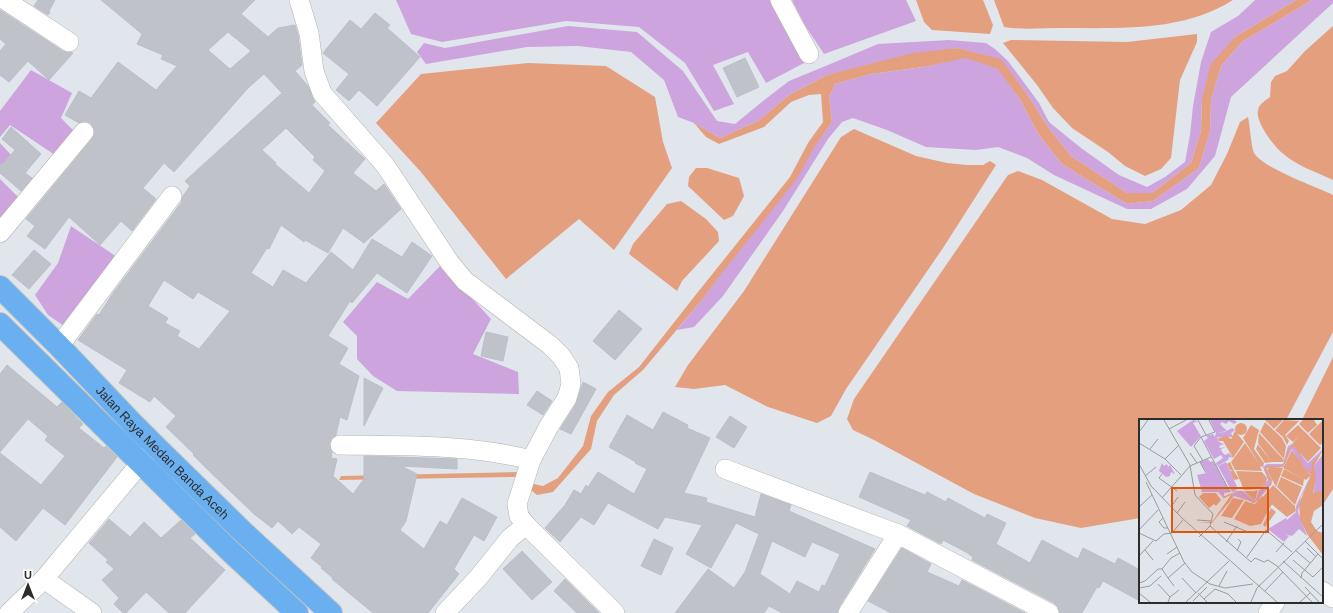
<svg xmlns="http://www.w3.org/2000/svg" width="1333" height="613" font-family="Arial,sans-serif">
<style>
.green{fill:#cda4de}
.water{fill:#e49f7f}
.building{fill:#c0c2c9;stroke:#bbbfc9;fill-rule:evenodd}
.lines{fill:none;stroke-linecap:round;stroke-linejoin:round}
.street-casing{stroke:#b4b3ab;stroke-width:20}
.highway-casing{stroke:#c4c4c4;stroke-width:24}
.street{stroke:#fff;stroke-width:19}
.highway{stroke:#6aafef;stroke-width:22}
.labels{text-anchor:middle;stroke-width:3;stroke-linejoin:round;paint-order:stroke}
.street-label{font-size:13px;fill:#2d2d2d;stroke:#fff}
.inset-road{fill:none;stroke:#999ca0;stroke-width:1}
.view{fill:#df570e;fill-opacity:0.15;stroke:#df570e;stroke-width:2}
.inset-edge{fill:none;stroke:#2d2d2d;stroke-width:2}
</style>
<rect width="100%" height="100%" fill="#e1e6ed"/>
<g class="green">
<path d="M396 0H770L804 63 766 83 748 52 713 65 734 104 714 111 685 63 639 27 566 21 442 42 411 34Z"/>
<path d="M792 0H906L916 21 824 54 804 24Z"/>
<path d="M1255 0H1296L1235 37 1202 99 1201 131 1191 163 1152 193H1127L1071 156 1048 127 1031 100 1001 60 957 48 827 75 789 95 758 121 720 138 694 123 678 117 664 80 631 52 578 46 527 47 426 64 417 52 424 43 445 48 568 26 637 32 683 71 717 121 735 124 763 101 789 81 828 65 878 44 949 40 986 43 995 49 1008 61 1039 103 1049 122 1081 148 1119 175 1147 187 1165 177 1185 162 1190 135 1193 106 1201 62 1211 32 1238 16Z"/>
<path d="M1312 0H1333V3L1231 97 1215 156 1187 189 1151 209H1127L1054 175 1027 158 998 147 976 150 926 147 887 130 853 118 842 122 828 139 783 211 723 296 694 327 677 330 701 301 832 122 829 97 835 84 871 74 923 67 966 57 999 69 1021 101 1039 135 1062 164 1127 204 1153 201 1199 168 1210 131 1211 100 1221 66 1242 42Z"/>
<path d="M31 70 72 93 61 118 76 133 58 157 10 125 0 137V111Z"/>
<path d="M0 143 12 156 0 166Z"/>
<path d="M0 179 20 199 0 219Z"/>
<path d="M71 226 117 257 67 328 48 315 35 295 58 263Z"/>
<path d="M441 265 491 319 473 354 518 372 519 394 397 391 373 376 357 359V336L343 322 377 282 408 299Z"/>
</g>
<g class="water">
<path d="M916 0H983L993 25 990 34 932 30 924 22Z"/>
<path d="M994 0H1233C1183 32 1119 28 1061 28 1042 28 1023 30 1004 27Z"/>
<path d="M1296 0H1312L1242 42 1221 66 1211 100 1210 131 1199 168 1153 201 1127 204 1062 164 1039 135 1021 101 998 69 966 58 923 67 871 74 835 84 829 97 832 122 815 146 796 180 722 273 701 301 643 370 614 395 597 421 591 449 553 492 537 495 515 477 339 480 341 476 516 472 534 484 543 486 558 478 583 446 591 416 608 392 639 367 694 297 790 177 808 143 823 122 821 94 809 95 791 102 764 127 719 144 706 137 694 123 720 138 758 121 789 95 827 75 913 53 957 48 1001 59 1031 100 1048 127 1071 156 1127 193H1152L1191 163 1201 131 1202 99 1211 64 1235 37Z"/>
<path d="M1333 26V180C1316 172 1295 165 1281 152 1273 145 1255 121 1258 110 1259 104 1266 100 1270 97L1271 82 1275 76 1287 71 1305 51Z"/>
<path d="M1197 34V42L1180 80 1171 158 1161 169 1145 176 1125 166 1108 152 1072 128 1053 108 1037 85 1003 43 1011 40 1127 42Z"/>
<path d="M528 63 606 66 655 97 663 142 672 168 614 250 579 219 506 279 421 172 376 123 421 74Z"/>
<path d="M1248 117C1250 126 1251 146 1254 153 1263 168 1316 187 1333 195V332L1286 420H1140V518L1081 528 1035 518 974 494 874 440 853 430 847 419 854 399 1008 175 1018 171 1042 180 1112 219 1145 224 1181 210 1211 185 1227 154 1240 122Z"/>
<path d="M854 129 916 156 947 163 967 165H983L990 161 996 165 943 248 846 389 831 416 817 423 768 407 725 385 694 389 675 387 688 365 744 291 841 137Z"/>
<path d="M696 168H707L739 178 744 196 733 216 724 220 688 186 689 177Z"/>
<path d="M681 201 706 219 718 232 719 241 682 281 677 291 629 254 633 244 667 204Z"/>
<path d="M1333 357V489L1322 506V420H1302Z"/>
</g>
<g class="building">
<path d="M38 0H55L49 11 50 12 48 15 34 6Z"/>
<path d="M101 0H255L241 14 268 37 278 28 295 25 298 35 302 65 295 71 308 86 315 102 312 105 330 123 328 125 365 159 353 173 376 191 384 184 401 209 364 243 343 228 328 253 305 240 304 242 281 225 269 249 267 248 251 273 273 287 283 270 306 283 331 252 353 270 372 239 402 257 412 242 432 256 407 293 377 273 352 303 350 301 328 336 348 348 339 364 359 376 347 420 340 417 336 435 331 439 329 444 332 452 331 458 337 459 333 476 353 494 364 479V456L457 459V469L401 466 417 474 406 521 400 530 424 549 440 521 447 525 462 498 497 517 484 541 474 535 454 569 459 574 428 613H373L332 579 333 578 321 568 322 567 311 558 321 544 299 527 292 534 278 521 272 528 254 514 205 467 193 455 194 454 166 427 176 416 154 396 150 402 119 383 127 370 78 340 97 314 99 315 113 293 181 203 183 196 190 186 185 181 282 93 264 74 248 88 174 172 164 163 143 188 156 199 132 231 121 221 100 245 69 217 45 249 27 236 35 226 26 219 92 139 95 134 94 129 91 123 85 121 79 123 65 115 79 91 91 98 118 62 156 90 177 66 161 59 163 55 137 44 142 34ZM228 32 251 51 230 69 208 50ZM286 128 315 157 313 160 325 171 309 193 275 164 276 163 262 150ZM164 280 193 299 198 292 230 311 199 349 177 336 180 331 165 323 168 318 148 306Z"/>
<path d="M0 10 63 51 73 53 49 80 28 61 9 82 0 75V51L6 44 0 39Z"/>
<path d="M375 13 390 25 387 28 420 57 377 106 359 90 349 101 336 90 349 74 323 53 350 20 361 29Z"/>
<path d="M745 58 759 87 737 97 723 68Z"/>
<path d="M11 127 41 154 25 173 32 178 21 191 0 173V167L15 150 2 139Z"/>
<path d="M34 250 51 264 29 289 12 275Z"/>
<path d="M619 310 642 329 615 360 593 341Z"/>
<path d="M486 332 508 337 503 361 481 356Z"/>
<path d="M7 365 57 407 62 402 83 424 79 428 104 448 106 446 117 457 65 525 43 508 16 541 0 527V453L41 485 65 456 45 440 48 436 28 419 0 452V374Z"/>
<path d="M364 378 383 388 364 426Z"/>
<path d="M583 382 596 389 571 434 560 429 576 404Z"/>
<path d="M537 391 552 401 543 415 527 405Z"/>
<path d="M663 412 688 425 687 428 710 438 684 493 707 498 706 502 755 517 761 494 791 505 789 511 875 549 839 607 837 613H782L769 606 764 613H675L708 569 734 588 745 572 759 534 736 523 711 568 686 554 702 525 665 517 658 529 608 503 594 525 581 517 560 542 545 528 565 505 574 490 581 494 586 485 588 487 598 472 634 494 647 469 635 463 636 462 609 447 627 415 653 430ZM772 541 805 557 812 542 840 554 825 586 822 585 819 592 797 581 790 594 760 574Z"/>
<path d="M730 416 747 427 734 448 716 437Z"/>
<path d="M870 472 925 495 927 492 946 502 948 498 985 518 987 514 1006 523 996 544 1030 563 1042 540 1078 559 1083 548 1115 564 1118 558 1140 570V601L1103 581 1099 588 1097 587 1082 613H1060L1058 607 1054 603 972 560 973 557 966 552 943 540 941 544 907 526 911 520 859 497Z"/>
<path d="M109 519 130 537 144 522 161 538 181 520 195 534 190 538 225 570 185 613H169L146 592 126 613H123L114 604 119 598 102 580 114 569 106 562 108 560 89 543Z"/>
<path d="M654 539 673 548 661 575 641 566Z"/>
<path d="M902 548 931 564 927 572 959 586 962 580 1025 613H891L868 601Z"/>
<path d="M522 551 552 582 532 600 503 569Z"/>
<path d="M565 579 599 613H577L554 591Z"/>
</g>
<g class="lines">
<g class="street-casing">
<g id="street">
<path d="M5 0 69 42"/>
<path d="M299 0 309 33 314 71 322 93 385 165 450 263 465 281 550 345 561 356 569 368 571 384 567 398 549 426 531 460 517 504 519 516 526 525"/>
<path d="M780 0 809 54"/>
<path d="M0 233 84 132"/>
<path d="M59 346 172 196"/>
<path d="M340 445C404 446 470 444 531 460"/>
<path d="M725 469 898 534 1049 613"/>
<path d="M44 579 92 613"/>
<path d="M1322 591 1333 598"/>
<path d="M9 613 44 579 150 452"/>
<path d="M445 613 478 578 510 538 526 525 615 613"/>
<path d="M848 613 898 534"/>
<path d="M1268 613 1275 602"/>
</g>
</g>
<g class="highway-casing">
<g id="highway">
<path id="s1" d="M0 287 59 346 132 423 155 446 244 533 331 613"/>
<path d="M0 324 230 551 297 613"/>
</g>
</g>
<use href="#street" class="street"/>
<use href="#highway" class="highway"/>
</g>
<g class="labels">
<g class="street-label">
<text dy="5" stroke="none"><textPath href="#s1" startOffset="232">Jalan Raya Medan Banda Aceh</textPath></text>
</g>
</g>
<g transform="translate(1139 419)">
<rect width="184" height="184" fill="#e1e6ed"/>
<path d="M54 1 59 2 54 4 62 17 52 28 38 12ZM71 1H95L98 3 95 5 90 2 87 5 83 3 81 5 88 12 77 14ZM93 9 96 11 92 14 94 18H78L80 23 85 25 80 27 81 29 87 28 82 30 83 33 86 36 90 34 94 39 90 38 89 41 78 47 77 44 84 39 82 36 75 40 65 22 69 19 67 17 74 15 76 18 77 14 86 13ZM153 25 169 44 183 31 184 25V31L175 42 172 54 164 47 160 34 164 47 172 56V60L162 78 159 93 168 117 160 110 153 117 145 115 150 117 145 123 129 110 147 99 148 101 157 93V87L171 58 161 45 153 30 144 48 128 49 133 65 116 84 95 77 82 93 93 75 102 72 93 74 85 79 79 73H63L58 56 68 54 61 43 69 40 71 43 74 42 91 73 85 74V78L96 72H104L116 82 120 71 129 61 124 48 128 45H144L149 27ZM184 35V71L174 76 176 64 175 47ZM87 43 99 70 93 73 79 47ZM23 44 25 47 28 45 29 48 31 46 36 55 32 53 31 57 27 58 20 52Z" fill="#cda4de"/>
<path d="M126 1H144L135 10ZM145 1 160 2 146 16 150 22 148 26 144 18 136 11ZM164 1H175L178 6 169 14 160 5ZM184 1V24L181 26 170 15ZM126 3 143 19 147 27 145 40 121 13ZM96 10a6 6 0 1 1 12 0a6 6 0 1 1-12 0ZM112 6 120 11 115 30 125 44 124 48 121 47 123 52 96 51 92 43 106 24 121 46 104 19ZM159 6 165 12 161 16 165 12 182 29 169 43 153 25 161 16 154 23 147 17ZM96 12 105 23 94 39 84 22H80L79 19 88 17 92 20ZM120 14 145 41 144 43H133L119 24ZM119 25 121 28 133 43 126 44 117 30ZM153 26 157 29 161 34 164 47 172 53 173 44 184 31 175 47 177 59 174 74 184 71V86L175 92 172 103 178 112 184 114V136L168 115 161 100 160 85 172 56 162 45 160 34 155 28 151 29 147 42 144 48 126 49 133 61 132 65 121 74 120 81 114 84 110 81 103 73 93 75V78L91 82 73 104 58 103H73L92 76 85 79 83 78 102 72 114 83 119 81 120 74 132 63 125 51 127 47H144L149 30ZM153 31 171 57 167 61 144 49ZM91 43 95 52 100 60 95 61 91 52 94 51H91L88 45ZM131 48 144 49 137 68 128 51ZM145 50 165 60 164 67 142 57ZM97 52 123 53 128 59 127 64 121 70 105 71ZM142 58 163 68 156 86 138 68ZM134 66 156 87 157 92 148 98 124 78ZM119 71 116 82 105 72H114ZM64 74H77L82 81 77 87 75 85 70 89 60 78ZM123 77 133 85 122 105 111 107 95 100 106 82 116 85ZM94 79 105 81 93 99 82 97ZM132 89 137 93 126 108 124 106Z" fill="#e49f7f"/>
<path class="inset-road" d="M25 1 51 46 56 76 74 95 71 107M59 1 67 16M70 1 76 13 62 18 91 73M30 10 47 1M0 13 9 1M62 18 55 27 64 42M0 24 26 40 42 56M11 30 19 20M51 34 58 44M26 40 40 26M61 43 67 54M0 45 12 67 43 99 138 183M23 55 20 59 38 72M6 57 17 48M7 63 45 143 53 153 71 165 86 169 114 165M23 79 51 47 72 38M0 88 13 76M32 88 39 78M38 94 46 83M24 99 20 103 25 109H29M58 101 72 102M85 103 109 113M0 111 19 91M0 114 17 122 25 115 33 114 44 101M60 118 71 107 112 143 116 139 125 143 129 141 138 147 173 183M166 122 184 140M87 123 98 107M168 129 177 138M6 131 14 141M156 131 171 144M98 132 102 123 99 120M137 133 145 124M28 135 38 128M0 137 14 122M108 138 127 111 153 133M154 141 174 158 184 148M144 142 184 178M29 159 23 150 32 139 41 134M43 159 57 174M162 159 163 154 179 135M0 164 6 162 19 150H23M19 165 31 178M35 167 29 159 46 144M80 167 88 152M166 168 180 183M0 169 11 167 22 157M118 169 184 105M126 172 144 153M0 174 11 183M59 174 68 183M65 180 76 170 89 175 97 183M54 182 68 168M29 183 31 178 40 171M47 183 90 142M112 183 118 169M161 183 171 174"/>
<path class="view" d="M33 69H129V113H33Z"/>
<rect width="184" height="184" class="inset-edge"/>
</g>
<g transform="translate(28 585)" stroke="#ffffff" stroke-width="3" paint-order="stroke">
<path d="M0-3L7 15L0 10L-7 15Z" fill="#2d2d2d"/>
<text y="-6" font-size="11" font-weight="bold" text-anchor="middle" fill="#2d2d2d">U</text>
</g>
</svg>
